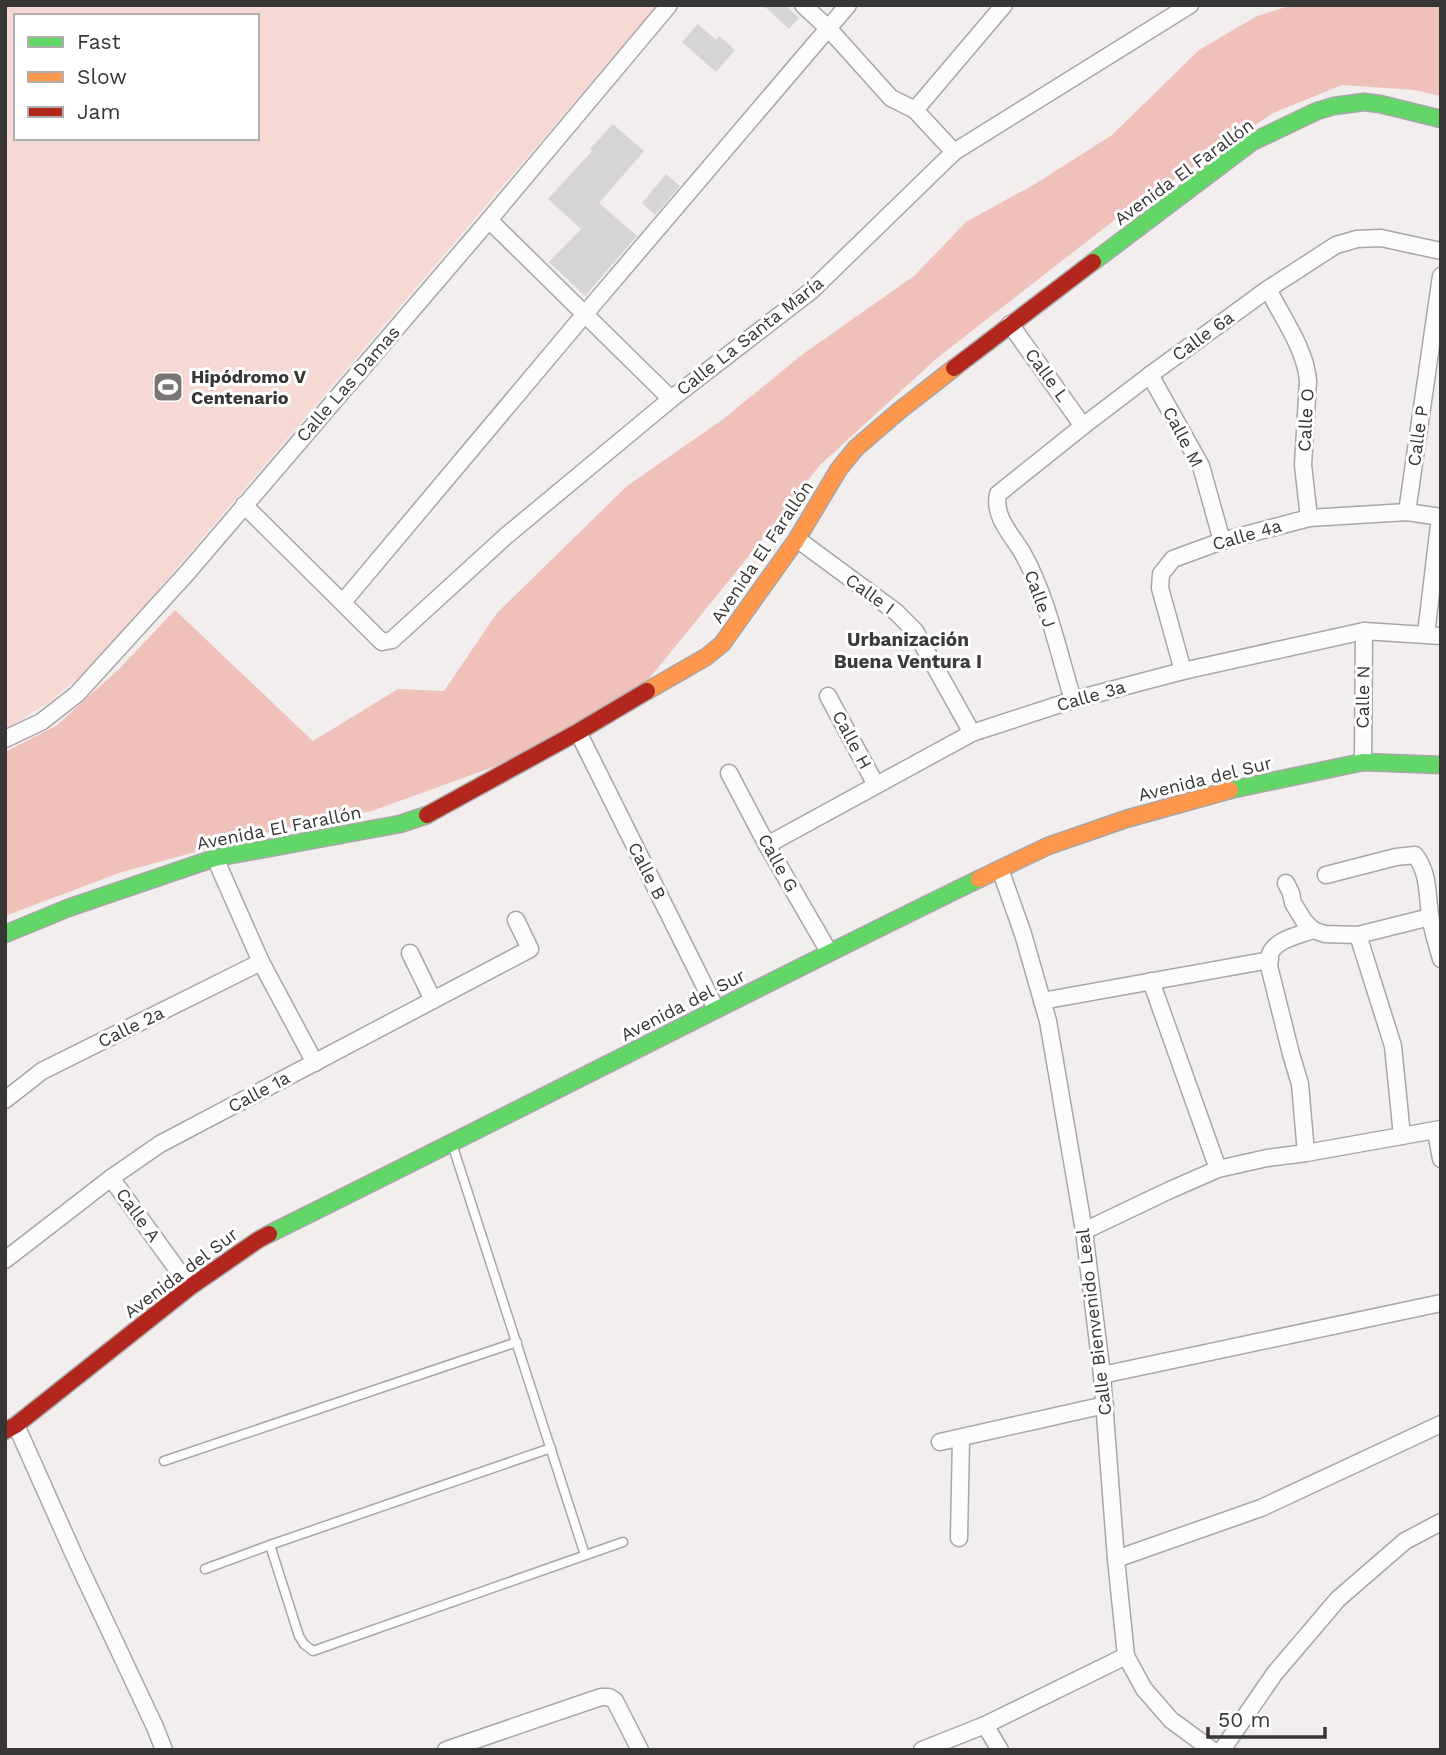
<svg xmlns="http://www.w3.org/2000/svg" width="1446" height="1755" font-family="'Work Sans',sans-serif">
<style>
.green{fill:#f7d9d3;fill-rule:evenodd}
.forest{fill:#efc1ba}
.building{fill:#d7d5d4}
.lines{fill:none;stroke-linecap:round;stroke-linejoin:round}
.lane-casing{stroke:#a9a6a6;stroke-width:11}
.street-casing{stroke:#a9a6a6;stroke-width:19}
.fast-casing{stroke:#a9a6a6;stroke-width:19}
.slow-casing{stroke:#a9a6a6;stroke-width:19}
.jam-casing{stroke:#a9a6a6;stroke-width:19}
.lane{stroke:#fdfcfc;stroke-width:8}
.street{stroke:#fdfcfc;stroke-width:16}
.fast{stroke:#63d668;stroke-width:16}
.slow{stroke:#ff974d;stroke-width:16}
.jam{stroke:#b3261e;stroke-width:16}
.labels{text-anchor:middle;stroke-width:6;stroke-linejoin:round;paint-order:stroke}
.street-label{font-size:18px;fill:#383635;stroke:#fff}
.poi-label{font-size:18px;font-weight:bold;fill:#383635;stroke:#fff;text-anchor:start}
.neighbourhood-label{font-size:19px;font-weight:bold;fill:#3e3a39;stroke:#fff}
</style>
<rect width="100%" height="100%" fill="#f1eeed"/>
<path class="green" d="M5 5H657L118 637 83 674 48 703 5 730ZM16 16H257V138H16Z"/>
<path class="forest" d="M1292 5H1441V96L1414 90 1342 85 1273 113 1117 218 937 358 820 465 745 561 630 702 554 745 372 811 276 830 122 872 5 916V752L56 726 119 669 175 610 313 741 398 689 444 691 497 613 627 486 722 420 803 354 914 276 966 222 1035 184 1112 135 1199 50 1257 16Z"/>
<g class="building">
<path d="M763 5H785L799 18 789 29Z"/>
<path d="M698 24 716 40 719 36 735 50 716 72 682 42Z"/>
<path d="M613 124 644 151 599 203 637 236 585 296 549 262 581 229 548 199 592 151 590 149Z"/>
<path d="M666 174 680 186 655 215 642 203Z"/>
</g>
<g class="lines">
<g class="lane-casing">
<g id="lane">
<path d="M453 1147 585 1555"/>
<path d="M164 1461 517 1342"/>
<path d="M270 1545 551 1448"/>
<path d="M205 1569 270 1545 299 1636 304 1644 313 1651 623 1542"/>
</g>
</g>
<g class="street-casing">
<g id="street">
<path d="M803 5 828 28 891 98 915 110 954 152"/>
<path d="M915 110 1004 5"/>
<path d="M489 220 671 399"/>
<path d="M1268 289C1282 317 1306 350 1308 381L1303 465 1309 518"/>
<path d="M1010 324 1083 426"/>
<path d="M1150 375 1201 466 1222 541"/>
<path d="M244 505 382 642 392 640 506 536 671 399 811 291 954 152 1190 5"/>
<path d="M1407 512 1441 276"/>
<path d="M797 539 896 612 915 631 972 733"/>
<path d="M343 602 584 315 848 5"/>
<path d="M1426 634 1440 517"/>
<path d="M1183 671 1160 588 1161 574 1173 559 1222 541 1309 518 1407 512 1441 517"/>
<path d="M828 696 876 785"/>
<path d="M1073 700C1058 651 1047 596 1022 552 1011 534 993 516 998 494L1083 426 1150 375 1268 289 1336 245 1357 239 1381 238 1441 251"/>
<path d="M578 732 716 1009"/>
<path d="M5 739 41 722 77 694 187 573 489 220 669 5"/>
<path d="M1363 762 1364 631"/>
<path d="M729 773 767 845 829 952"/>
<path d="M767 845 972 733 1073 700 1183 671 1364 631 1441 636"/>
<path d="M215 858 261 962 315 1063"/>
<path d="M1000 869 1023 934 1048 1021 1084 1231 1102 1375 1116 1559 1126 1656 1144 1689 1171 1720 1212 1750"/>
<path d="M1326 875 1396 857 1415 855C1429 873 1427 894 1430 915 1432 930 1437 944 1441 959"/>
<path d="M1286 883 1291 893 1293 903 1304 921 1313 930 1325 934 1358 935 1430 917"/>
<path d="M1358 935 1393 1046 1402 1136"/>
<path d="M410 953 433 1000"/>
<path d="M1151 981 1218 1169"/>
<path d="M1042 1001 1270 960"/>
<path d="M5 1100 42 1071 261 962"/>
<path d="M1436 1131 1441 1159"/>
<path d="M1306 1153 1300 1084 1291 1054 1269 966C1269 965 1270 954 1270 954 1276 939 1300 935 1313 930"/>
<path d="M111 1178 190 1287"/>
<path d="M1084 1231 1170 1190 1218 1169 1267 1158 1306 1153 1441 1129"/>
<path d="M5 1260 111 1178 160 1144 530 949 516 920"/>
<path d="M1102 1375 1441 1303"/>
<path d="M16 1425 74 1555 155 1727 164 1750"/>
<path d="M940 1442 1105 1405"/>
<path d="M959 1538 961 1438"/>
<path d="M1116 1559 1261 1508 1441 1424"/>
<path d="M985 1725 1000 1750"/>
<path d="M446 1750 601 1697H609L615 1701 640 1750"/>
<path d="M922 1750 985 1725 1126 1656"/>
<path d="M1222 1750 1275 1673 1338 1599 1405 1541 1441 1522"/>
</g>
</g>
<g class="fast-casing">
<g id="fast">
<path d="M1093 262 1252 142 1317 111 1334 106 1364 102 1380 104 1441 119"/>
<path d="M1230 790 1363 762 1441 765"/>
<path d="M5 934 68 908 215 858 400 824 427 815"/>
<path d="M269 1234C506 1117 741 995 979 879"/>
</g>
</g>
<g class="slow-casing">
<g id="slow">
<path d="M647 691 706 657 722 644 797 539 839 469 856 448 899 411 954 368"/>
<path d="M979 879 1048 846 1126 819 1230 790"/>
</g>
</g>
<g class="jam-casing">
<g id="jam">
<path d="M954 368 1093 262"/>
<path d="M427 815 578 732 647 691"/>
<path d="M5 1431 16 1425 190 1287 258 1240 269 1234"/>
</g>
</g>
<use href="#lane" class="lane"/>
<use href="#street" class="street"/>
<use href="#fast" class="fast"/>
<use href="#slow" class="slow"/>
<use href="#jam" class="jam"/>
</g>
<defs>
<g id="stadium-square" transform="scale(1.575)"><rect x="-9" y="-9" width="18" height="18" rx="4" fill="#797675" stroke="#fff"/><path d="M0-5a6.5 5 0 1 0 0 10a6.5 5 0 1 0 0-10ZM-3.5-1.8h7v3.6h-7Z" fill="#fff"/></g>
</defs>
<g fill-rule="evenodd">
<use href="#stadium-square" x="168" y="387"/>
</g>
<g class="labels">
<g class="street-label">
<text transform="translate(1184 172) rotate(-36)" y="6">Avenida El Farallón</text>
<text transform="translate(750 336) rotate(-38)" y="6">Calle La Santa María</text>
<text transform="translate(1203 336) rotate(-36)" y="6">Calle 6a</text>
<text transform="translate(1047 375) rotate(54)" y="6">Calle L</text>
<text transform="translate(348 384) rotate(-49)" y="6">Calle Las Damas</text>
<text transform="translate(1306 420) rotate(-87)" y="6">Calle O</text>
<text transform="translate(1418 436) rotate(-82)" y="6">Calle P</text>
<text transform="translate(1183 437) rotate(62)" y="6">Calle M</text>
<text transform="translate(1247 535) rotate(-16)" y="6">Calle 4a</text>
<text transform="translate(762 552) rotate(-56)" y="6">Avenida El Farallón</text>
<text transform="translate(870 594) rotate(36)" y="6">Calle I</text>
<text transform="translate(1040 599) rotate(70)" y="6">Calle J</text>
<text transform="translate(1091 696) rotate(-16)" y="6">Calle 3a</text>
<text transform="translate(1363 697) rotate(-89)" y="6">Calle N</text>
<text transform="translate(852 740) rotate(62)" y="6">Calle H</text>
<text transform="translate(1205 779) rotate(-14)" y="6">Avenida del Sur</text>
<text transform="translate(279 828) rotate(-11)" y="6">Avenida El Farallón</text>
<text transform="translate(778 863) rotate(61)" y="6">Calle G</text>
<text transform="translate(647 871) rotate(63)" y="6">Calle B</text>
<text transform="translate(683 1005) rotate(-27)" y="6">Avenida del Sur</text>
<text transform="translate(131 1027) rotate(-26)" y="6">Calle 2a</text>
<text transform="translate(259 1092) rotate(-28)" y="6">Calle 1a</text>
<text transform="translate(138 1215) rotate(54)" y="6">Calle A</text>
<text transform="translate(181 1273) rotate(-37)" y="6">Avenida del Sur</text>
<text transform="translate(1094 1322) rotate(-97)" y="6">Calle Bienvenido Leal</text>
</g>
<g class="poi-label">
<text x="191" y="383">Hipódromo V<tspan x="191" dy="21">Centenario</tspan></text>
</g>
<g class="neighbourhood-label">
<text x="908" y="646">Urbanización<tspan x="908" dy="22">Buena Ventura I</tspan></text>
</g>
</g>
<rect width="1446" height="1755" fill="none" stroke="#383635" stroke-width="14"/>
<rect x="14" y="14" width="245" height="126" fill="#ffffff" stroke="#afafae" stroke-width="2"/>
<rect x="28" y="37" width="35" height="10" fill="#63d668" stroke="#afafae" stroke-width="2"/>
<text x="77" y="49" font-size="21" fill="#383635">Fast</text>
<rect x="28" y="72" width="35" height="10" fill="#ff974d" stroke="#afafae" stroke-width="2"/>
<text x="77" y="84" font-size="21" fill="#383635">Slow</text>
<rect x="28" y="107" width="35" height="10" fill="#b3261e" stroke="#afafae" stroke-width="2"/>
<text x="77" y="119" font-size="21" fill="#383635">Jam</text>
<path d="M1208 1727v10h117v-10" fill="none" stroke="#383635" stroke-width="3.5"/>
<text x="1218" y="1727" font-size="21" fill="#383635" stroke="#ffffff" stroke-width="5" paint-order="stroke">50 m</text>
</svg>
